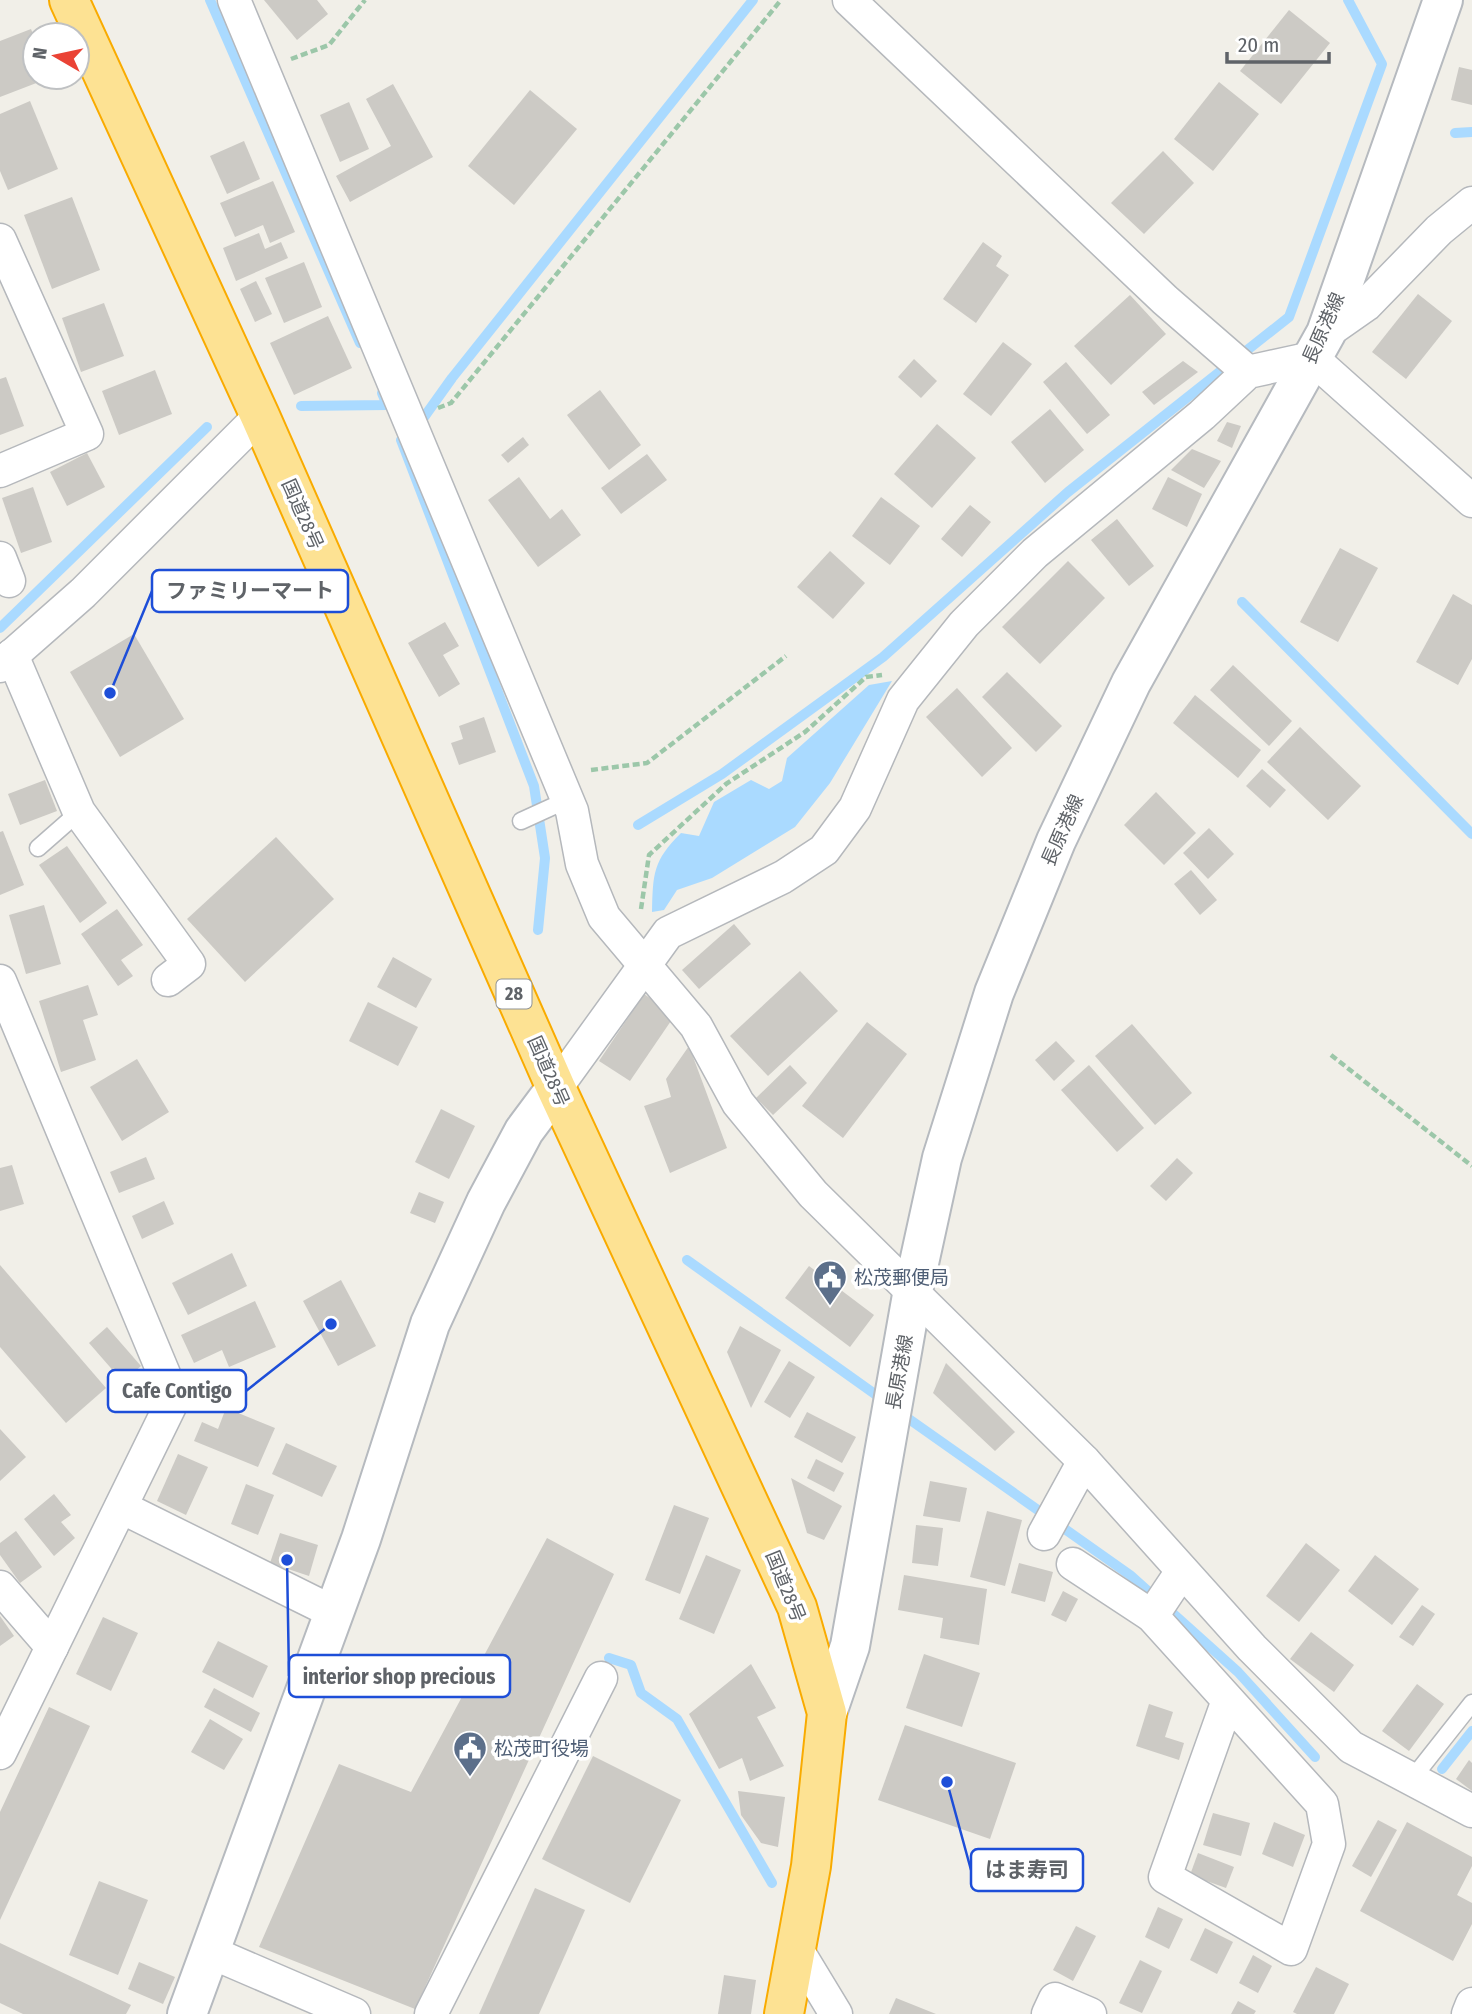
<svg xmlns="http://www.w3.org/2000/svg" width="1472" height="2014" font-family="'Fira Sans Condensed','Noto Sans JP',sans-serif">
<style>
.water{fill:#aadaff}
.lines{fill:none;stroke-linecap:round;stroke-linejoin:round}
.stream{stroke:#aadaff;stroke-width:10}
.building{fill:#cccac5}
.lane-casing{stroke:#b5b8bc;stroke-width:19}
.street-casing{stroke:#b5b8bc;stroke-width:35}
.secondary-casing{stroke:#b6babf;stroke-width:42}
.highway-casing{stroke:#f9ab00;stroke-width:42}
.path{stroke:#9cc7a9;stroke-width:4.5;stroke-dasharray:7 3.5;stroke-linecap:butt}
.lane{stroke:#fff;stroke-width:16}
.street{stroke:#fff;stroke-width:32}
.secondary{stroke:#fff;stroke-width:38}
.highway{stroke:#fde293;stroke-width:38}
.labels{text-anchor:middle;stroke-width:7;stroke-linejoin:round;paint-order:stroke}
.shield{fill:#fff;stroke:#8f9295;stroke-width:2}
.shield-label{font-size:18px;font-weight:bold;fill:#5f6368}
.street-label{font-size:19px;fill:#5f6368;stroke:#fff}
.service-label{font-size:19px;fill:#4e5e75;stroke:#fff;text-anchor:start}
.leader{fill:none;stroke:#1d4ed8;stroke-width:2.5}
.callout-dot{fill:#1d4ed8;stroke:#fff;stroke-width:2.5}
.callout{fill:#fff;stroke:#1d4ed8;stroke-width:2.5}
.callout-label{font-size:21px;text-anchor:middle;font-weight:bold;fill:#5f6368}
</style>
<rect width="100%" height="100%" fill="#f1efe8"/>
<path class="water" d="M892 681 830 783 795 827 712 878 677 890 664 910 652 912C653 873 653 861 681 833L699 836 714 802 751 780 769 789 782 781 787 758 869 685Z"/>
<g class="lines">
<g class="stream">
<path d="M210 0 360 343"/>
<path d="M1455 133 1472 132"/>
<path d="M301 406 387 405 382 393"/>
<path d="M417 427 452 378 753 0"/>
<path d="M401 440 534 786 545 858 538 930"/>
<path d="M1242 602 1472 834"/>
<path d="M0 628 207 427"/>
<path d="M638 825 722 774 883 657 1068 492 1289 317 1382 64 1348 0"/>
<path d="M687 1260 886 1402"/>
<path d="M899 1412 1130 1575 1238 1672 1315 1757"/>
<path d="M609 1658 631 1665 641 1693 677 1719 772 1883"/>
<path d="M1442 1769 1472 1731"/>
</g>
</g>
<g class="building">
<path d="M264 0H317L328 14 297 40Z"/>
<path d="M1289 10 1330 43 1281 104 1240 71Z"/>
<path d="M31 29 35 39V77H52L0 97V41Z"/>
<path d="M1459 67 1472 70V105L1451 100Z"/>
<path d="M1219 82 1259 114 1213 171 1174 139Z"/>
<path d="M393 84 433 157 350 202 336 176 391 146 366 99Z"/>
<path d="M530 90 577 129 514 205 468 166Z"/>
<path d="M30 101 58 169 8 190 0 171V114Z"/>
<path d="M349 102 369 149 340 162 320 115Z"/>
<path d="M244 141 260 179 227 194 210 156Z"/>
<path d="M1163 151 1194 183 1144 234 1111 203Z"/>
<path d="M273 181 295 232 270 243 263 225 235 237 220 203Z"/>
<path d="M72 197 100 270 52 289 24 215Z"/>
<path d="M259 233 265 249 281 242 288 258 236 281 223 248Z"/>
<path d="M983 242 1002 256 996 266 1009 275 976 323 943 299Z"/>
<path d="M304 262 322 307 284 323 265 278Z"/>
<path d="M256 281 272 314 255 322 240 289Z"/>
<path d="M1418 294 1452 321 1406 379 1372 352Z"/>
<path d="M1130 295 1166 334 1111 385 1074 346Z"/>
<path d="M104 303 124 356 81 372 62 318Z"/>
<path d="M328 316 352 368 294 395 270 343Z"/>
<path d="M1003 342 1032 364 991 416 963 394Z"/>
<path d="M914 359 937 381 921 398 898 377Z"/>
<path d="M1183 361 1198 372 1154 405 1142 392Z"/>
<path d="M1066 362 1110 415 1087 434 1043 382Z"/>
<path d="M155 370 172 414 119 435 102 391Z"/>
<path d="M6 377 24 426 0 435V379Z"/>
<path d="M600 390 641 445 609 470 567 415Z"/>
<path d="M1050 409 1084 450 1045 483 1011 442Z"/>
<path d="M1227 422 1241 426 1232 448 1217 441Z"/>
<path d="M937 424 976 458 932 508 894 474Z"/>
<path d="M523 437 529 445 508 463 501 455Z"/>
<path d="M1192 449 1221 461 1204 488 1171 470Z"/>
<path d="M87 453 105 487 67 506 50 472Z"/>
<path d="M647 454 667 480 621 514 601 488Z"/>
<path d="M519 477 550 519 562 509 581 535 538 567 488 500Z"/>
<path d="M1168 477 1202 494 1187 527 1152 509Z"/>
<path d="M33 487 52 542 21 553 2 498Z"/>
<path d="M881 497 920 526 890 565 852 536Z"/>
<path d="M970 505 991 522 962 557 941 539Z"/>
<path d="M1117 519 1154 566 1129 586 1091 540Z"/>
<path d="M1340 548 1378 568 1338 642 1300 622Z"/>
<path d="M830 551 865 583 833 619 797 587Z"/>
<path d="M1068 561 1105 598 1040 664 1002 627Z"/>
<path d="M1453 594 1472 605V659L1458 685 1416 662Z"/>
<path d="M445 622 459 646 443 655 460 684 439 697 408 643Z"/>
<path d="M134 634 184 719 120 757 70 672Z"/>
<path d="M1233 665 1292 721 1269 746 1210 690Z"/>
<path d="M1007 672 1062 726 1036 752 982 697Z"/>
<path d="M957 688 1012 748 982 777 926 717Z"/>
<path d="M1195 695 1261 750 1238 778 1173 723Z"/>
<path d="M484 717 496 752 459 765 451 743 463 739 459 726Z"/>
<path d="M1300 727 1361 786 1328 820 1267 762Z"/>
<path d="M1262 769 1286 790 1270 808 1246 786Z"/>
<path d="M45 780 57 811 20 825 8 794Z"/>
<path d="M1156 792 1196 833 1164 865 1124 825Z"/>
<path d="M1209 828 1234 854 1208 879 1183 853Z"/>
<path d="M3 831 24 885 0 895V832Z"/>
<path d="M276 837 334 899 245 982 187 919Z"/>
<path d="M67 846 107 903 80 923 39 865Z"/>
<path d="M1191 870 1217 900 1200 915 1174 884Z"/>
<path d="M44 905 61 964 26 974 9 915Z"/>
<path d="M117 909 143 945 121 960 133 976 118 986 81 934Z"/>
<path d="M734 924 751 944 699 989 682 970Z"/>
<path d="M393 957 432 979 416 1008 377 987Z"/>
<path d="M800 971 838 1011 768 1076 730 1036Z"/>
<path d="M88 985 98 1015 83 1020 96 1060 61 1072 39 1001Z"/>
<path d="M644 994 675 1015 630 1081 599 1061Z"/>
<path d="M368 1002 418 1027 398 1066 349 1041Z"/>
<path d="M867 1022 907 1054 843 1138 802 1106Z"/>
<path d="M1132 1024 1192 1093 1155 1125 1095 1056Z"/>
<path d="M1056 1041 1075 1061 1054 1081 1035 1060Z"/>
<path d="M689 1046 727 1148 670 1173 644 1106 671 1097 666 1079Z"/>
<path d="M137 1059 169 1112 122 1141 90 1087Z"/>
<path d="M790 1065 807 1083 773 1115 756 1098Z"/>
<path d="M1089 1065 1144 1128 1117 1152 1061 1090Z"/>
<path d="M441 1109 475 1126 449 1179 415 1162Z"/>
<path d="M146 1157 155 1179 119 1193 110 1172Z"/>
<path d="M1177 1158 1193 1173 1166 1201 1150 1186Z"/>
<path d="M12 1165 24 1204 0 1211V1168Z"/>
<path d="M419 1192 444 1202 435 1223 410 1213Z"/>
<path d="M164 1201 174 1224 142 1239 132 1216Z"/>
<path d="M232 1253 247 1286 188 1315 172 1283Z"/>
<path d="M0 1265 106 1388 66 1423 0 1347Z"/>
<path d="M809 1266 874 1315 850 1347 785 1298Z"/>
<path d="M341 1280 376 1346 338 1366 303 1301Z"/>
<path d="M255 1301 276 1347 229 1367 222 1350 194 1363 181 1335Z"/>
<path d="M740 1326 781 1350 751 1408 727 1352Z"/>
<path d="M107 1327 141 1366 123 1382 89 1343Z"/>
<path d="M789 1361 815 1377 790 1418 764 1402Z"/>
<path d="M946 1363 1015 1432 995 1451 933 1393Z"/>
<path d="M226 1408 275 1428 258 1467 194 1441 202 1422 218 1429Z"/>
<path d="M807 1412 856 1437 842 1463 794 1437Z"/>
<path d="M0 1429 26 1457 0 1481Z"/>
<path d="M286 1443 337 1466 322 1497 272 1474Z"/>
<path d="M178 1454 208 1467 186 1515 157 1501Z"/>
<path d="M816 1459 844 1473 834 1492 807 1478Z"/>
<path d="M791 1478 842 1506 824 1540 807 1533Z"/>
<path d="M930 1481 967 1488 960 1522 923 1516Z"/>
<path d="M246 1484 274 1495 258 1535 231 1524Z"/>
<path d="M54 1494 71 1515 61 1522 75 1538 54 1556 24 1519Z"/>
<path d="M674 1505 709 1518 680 1594 645 1580Z"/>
<path d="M987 1511 1022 1520 1005 1586 970 1577Z"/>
<path d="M916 1525 943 1528 938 1566 912 1563Z"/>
<path d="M16 1531 42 1567 20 1583 0 1555V1543Z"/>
<path d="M280 1533 318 1545 309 1576 270 1563Z"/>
<path d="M547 1538 614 1574 415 2009 259 1947 339 1764 411 1792Z"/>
<path d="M1306 1543 1340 1570 1299 1622 1266 1596Z"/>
<path d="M706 1555 741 1570 714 1634 679 1619Z"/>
<path d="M1375 1555 1419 1589 1392 1625 1348 1591Z"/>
<path d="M1019 1563 1053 1572 1045 1602 1011 1593Z"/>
<path d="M904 1575 987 1589 979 1645 940 1638 943 1618 898 1610Z"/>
<path d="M1063 1591 1078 1599 1066 1622 1051 1615Z"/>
<path d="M1422 1605 1435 1614 1413 1646 1399 1637Z"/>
<path d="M0 1616 14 1636 0 1646Z"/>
<path d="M103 1617 138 1633 111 1691 76 1674Z"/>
<path d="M1311 1632 1354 1665 1334 1692 1290 1659Z"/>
<path d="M218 1641 268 1666 253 1698 202 1672Z"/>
<path d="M924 1654 980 1673 962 1727 906 1708Z"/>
<path d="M751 1664 776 1708 757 1717 784 1766 750 1781 742 1758 719 1769 689 1714Z"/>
<path d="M1417 1684 1444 1704 1409 1751 1382 1731Z"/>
<path d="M214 1688 260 1713 251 1732 204 1707Z"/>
<path d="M1149 1704 1173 1712 1165 1737 1184 1743 1179 1760 1136 1746Z"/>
<path d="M49 1707 90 1726 0 1920V1812Z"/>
<path d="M210 1719 243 1739 224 1770 191 1752Z"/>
<path d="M905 1725 1016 1763 990 1839 878 1800Z"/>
<path d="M593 1756 681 1800 630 1903 542 1859Z"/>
<path d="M1469 1760 1472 1763V1791L1456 1779Z"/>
<path d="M738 1791 785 1797 778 1847 761 1843 741 1815Z"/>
<path d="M1213 1813 1250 1823 1241 1856 1203 1845Z"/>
<path d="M1378 1820 1397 1830 1371 1877 1352 1866Z"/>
<path d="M1274 1822 1305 1835 1293 1867 1262 1854Z"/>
<path d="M1407 1822 1472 1857V1866L1457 1895 1472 1903V1924L1453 1961 1360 1911Z"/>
<path d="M1198 1853 1234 1867 1226 1888 1190 1875Z"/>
<path d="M99 1881 148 1900 118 1975 69 1955Z"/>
<path d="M535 1888 585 1910 539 2014H479Z"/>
<path d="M1158 1907 1183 1919 1169 1949 1145 1937Z"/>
<path d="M1076 1926 1096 1936 1073 1981 1053 1970Z"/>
<path d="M1205 1928 1233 1942 1217 1974 1190 1960Z"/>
<path d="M0 1943 131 2005 126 2014H23L0 2003Z"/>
<path d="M1253 1955 1272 1966 1258 1993 1239 1983Z"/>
<path d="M1140 1960 1162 1971 1142 2013 1119 2003Z"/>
<path d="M139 1962 175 1977 163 2004 128 1989Z"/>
<path d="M1316 1967 1349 1984 1334 2014H1297L1293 2012Z"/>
<path d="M724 1975 756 1980 751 2014H718Z"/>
<path d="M896 1998 936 2014H889Z"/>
<path d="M1238 2001 1256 2011 1254 2014H1231Z"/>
</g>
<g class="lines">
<g class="lane-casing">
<g id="lane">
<path d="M521 821 567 800"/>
<path d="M38 848 79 812"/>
<path d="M1412 1779 1472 1703"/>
</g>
</g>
<g class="street-casing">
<g id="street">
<path d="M234 0 572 811 582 864 604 917 696 1026 738 1103 813 1194 1084 1461 1252 1648 1351 1747 1472 1811"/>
<path d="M849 0 1165 300 1248 372"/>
<path d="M0 240 87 434 0 471"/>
<path d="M1326 333 1366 305 1439 230 1472 203"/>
<path d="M0 558 9 581"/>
<path d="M12 655 79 812 189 964 168 980"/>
<path d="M0 666 83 593 260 416"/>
<path d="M0 981 174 1398 0 1753"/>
<path d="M556 1088 668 933 783 877 824 850 855 808 903 700 964 624 1035 553 1202 415 1248 372 1312 358 1472 501"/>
<path d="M121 1507 335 1613"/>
<path d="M1044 1534 1084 1461"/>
<path d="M1073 1564 1152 1616 1322 1804 1329 1844 1291 1949 1165 1877 1228 1700"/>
<path d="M0 1587 52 1647"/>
<path d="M1152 1616 1182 1571"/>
<path d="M796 1948 836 2014"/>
<path d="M210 1952 354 2014"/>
<path d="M431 2014 601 1678"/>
<path d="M1048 2014 1055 1999 1090 2014"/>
<path d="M1468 2014 1472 2004"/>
</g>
</g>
<g class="secondary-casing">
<g id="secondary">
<path d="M827 1713 850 1646 912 1295 942 1158 994 993 1056 841 1131 683 1326 333 1443 0"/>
<path d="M187 2014 361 1539 430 1324 486 1202 524 1131 556 1088"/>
</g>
</g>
<g class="highway-casing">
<path id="highway" d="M69 0 260 416 556 1088 797 1607 827 1713 811 1866 784 2014"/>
</g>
<g class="path">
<path d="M291 59 329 45 365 0"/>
<path d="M438 408 451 403 781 0"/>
<path d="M591 770 647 763 786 656"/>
<path d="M641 909 649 855 726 784 805 732 866 677 882 675"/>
<path d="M1331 1055 1472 1166"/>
</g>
<use href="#lane" class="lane"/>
<use href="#street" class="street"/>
<use href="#secondary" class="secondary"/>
<use href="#highway" class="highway"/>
</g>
<defs>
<g id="civic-pin" transform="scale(1.75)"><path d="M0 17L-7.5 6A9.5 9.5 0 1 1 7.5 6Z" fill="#5c6f8a" stroke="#fff"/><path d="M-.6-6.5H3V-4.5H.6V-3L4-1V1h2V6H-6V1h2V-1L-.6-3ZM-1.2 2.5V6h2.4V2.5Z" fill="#fff"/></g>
</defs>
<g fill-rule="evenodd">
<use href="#civic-pin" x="830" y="1277"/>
<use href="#civic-pin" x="470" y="1748"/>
</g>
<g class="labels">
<rect class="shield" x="496.5" y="979.5" width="35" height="29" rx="5"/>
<g class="shield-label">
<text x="514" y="1000">28</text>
</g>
<g class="street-label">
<text transform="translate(1323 328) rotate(-66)" y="7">長原港線</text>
<text transform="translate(303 514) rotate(66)" y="7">国道28号</text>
<text transform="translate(1062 830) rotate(-66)" y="7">長原港線</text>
<text transform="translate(549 1071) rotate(66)" y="7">国道28号</text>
<text transform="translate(899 1372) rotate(-80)" y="7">長原港線</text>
<text transform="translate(786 1586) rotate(68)" y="7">国道28号</text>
</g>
<g class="service-label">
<text x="854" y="1284">松茂郵便局</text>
<text x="494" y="1755">松茂町役場</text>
</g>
</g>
<path class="leader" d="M110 693L152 591M331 1324L246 1391M287 1560L289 1676M947 1782L971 1870"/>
<g class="callout-dot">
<circle cx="110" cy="693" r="7"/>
<circle cx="331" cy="1324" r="7"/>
<circle cx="287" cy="1560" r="7"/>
<circle cx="947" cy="1782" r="7"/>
</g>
<g class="callout">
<rect x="152" y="570" width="196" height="42" rx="7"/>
<rect x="108" y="1370" width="138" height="42" rx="7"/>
<rect x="289" y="1655" width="221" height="42" rx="7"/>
<rect x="971" y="1849" width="112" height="42" rx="7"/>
</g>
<g class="callout-label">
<text x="250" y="598">ファミリーマート</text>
<text x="177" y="1398">Cafe Contigo</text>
<text x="399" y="1684">interior shop precious</text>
<text x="1027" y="1877">はま寿司</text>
</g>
<g transform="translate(56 56) rotate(279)"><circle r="33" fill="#ffffff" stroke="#bfc1c3" stroke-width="2"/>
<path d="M0-5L12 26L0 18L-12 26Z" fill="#ea4335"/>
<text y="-10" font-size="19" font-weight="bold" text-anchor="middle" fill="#5f6368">N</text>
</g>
<path d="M1227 52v10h102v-10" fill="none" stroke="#5f6368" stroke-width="3.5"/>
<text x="1238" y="52" font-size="21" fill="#5f6368" stroke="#ffffff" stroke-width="5" paint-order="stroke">20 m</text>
</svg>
